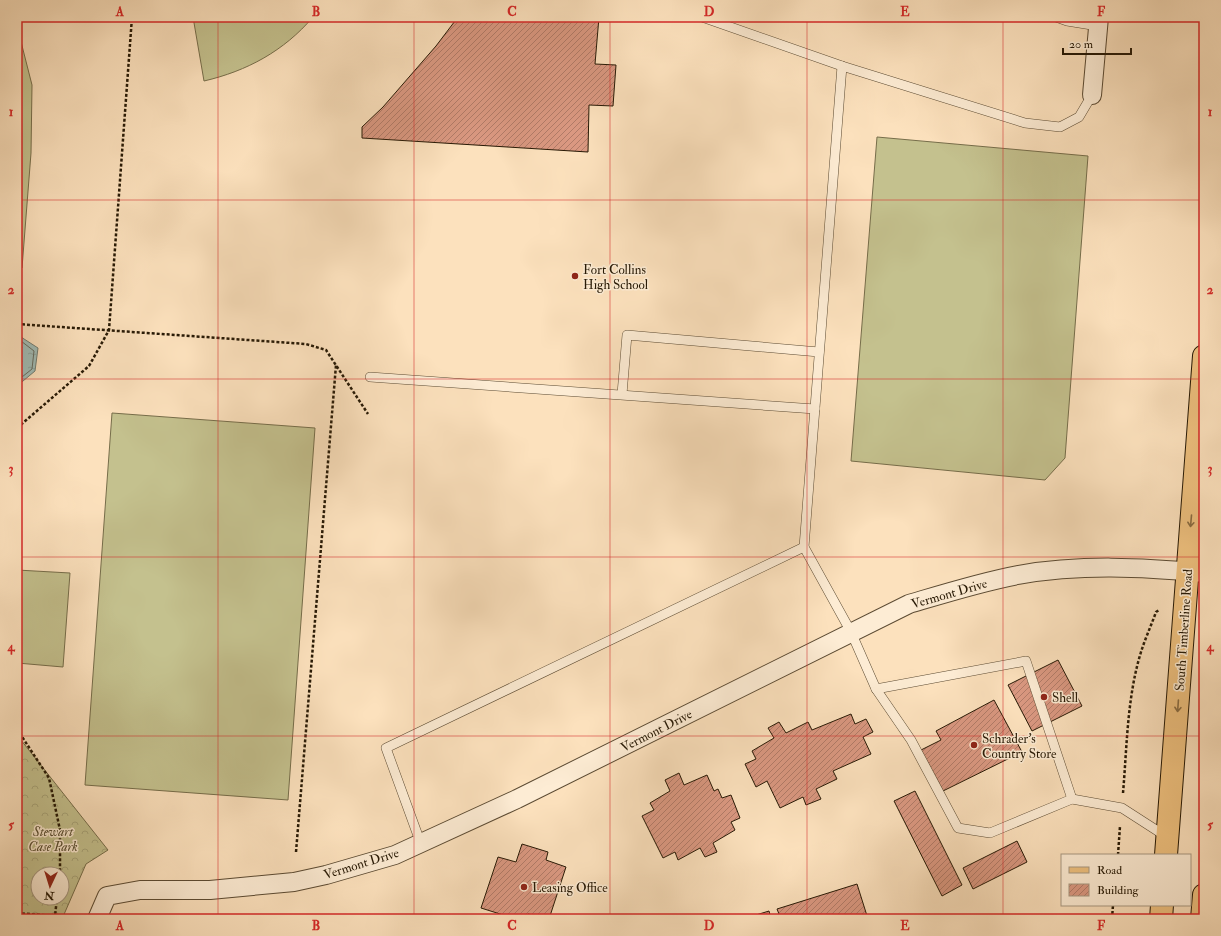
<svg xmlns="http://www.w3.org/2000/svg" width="1221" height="936" font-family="'IM FELL Double Pica',serif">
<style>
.forest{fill:url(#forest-crowns);stroke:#766d4a;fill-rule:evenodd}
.pitch{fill:#c4c18e;stroke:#766d4a}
.water{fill:url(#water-ripples);stroke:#707b70}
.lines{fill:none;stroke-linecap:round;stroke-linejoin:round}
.shore{stroke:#646a5e;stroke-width:1}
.building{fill:url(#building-hatch);stroke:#271905}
.lane-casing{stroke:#5c4b33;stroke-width:10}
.street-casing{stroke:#5c4b33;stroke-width:20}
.primary-casing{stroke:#271905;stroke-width:24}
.path{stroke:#271905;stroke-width:2.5;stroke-dasharray:3 2;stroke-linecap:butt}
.lane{stroke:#fdecd4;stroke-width:9}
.street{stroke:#fdecd4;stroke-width:18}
.primary{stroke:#eec07e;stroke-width:22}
.oneway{stroke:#8a6c42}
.grid{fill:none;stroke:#d62828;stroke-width:1;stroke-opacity:0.55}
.poi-dot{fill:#8f2418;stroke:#fdecd4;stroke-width:1.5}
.labels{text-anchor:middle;stroke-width:3;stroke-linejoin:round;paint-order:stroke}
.poi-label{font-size:13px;fill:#271905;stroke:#fdecd4;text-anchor:start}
.street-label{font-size:13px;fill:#271905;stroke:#fdecd4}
.park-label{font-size:13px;font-style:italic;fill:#564b2e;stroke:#fdecd4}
.neatline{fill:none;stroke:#d62828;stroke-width:1.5}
.grid-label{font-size:13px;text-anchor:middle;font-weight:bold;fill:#d62828}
</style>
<defs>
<pattern id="forest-crowns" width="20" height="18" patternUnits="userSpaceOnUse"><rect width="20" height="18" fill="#c4c18e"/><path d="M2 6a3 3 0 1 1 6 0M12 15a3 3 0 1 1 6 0" fill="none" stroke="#a8a579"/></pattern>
<pattern id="water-ripples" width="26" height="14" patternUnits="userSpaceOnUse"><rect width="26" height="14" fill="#a0bcb7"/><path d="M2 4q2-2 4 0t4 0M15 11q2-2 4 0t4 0" fill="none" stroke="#8aa19c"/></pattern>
<pattern id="building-hatch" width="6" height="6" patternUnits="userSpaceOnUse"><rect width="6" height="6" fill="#da9881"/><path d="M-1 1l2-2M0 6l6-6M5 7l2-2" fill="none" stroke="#b17b68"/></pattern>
</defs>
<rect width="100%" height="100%" fill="#fce1bd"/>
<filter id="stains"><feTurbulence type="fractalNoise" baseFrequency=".005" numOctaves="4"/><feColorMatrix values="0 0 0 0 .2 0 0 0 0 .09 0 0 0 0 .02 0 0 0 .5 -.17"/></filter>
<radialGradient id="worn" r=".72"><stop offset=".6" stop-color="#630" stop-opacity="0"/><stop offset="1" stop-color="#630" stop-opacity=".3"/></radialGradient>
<path class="forest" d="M17 735 108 850 86 864 62 919H17ZM38 874H62V898H38Z"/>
<g class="pitch">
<path d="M193 17H313C284 51 247 71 204 81Z"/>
<path d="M17 26 32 85 31 153 22 268H17Z"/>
<path d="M877 137 1088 156 1065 458 1045 480 851 461Z"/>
<path d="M112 413 315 428 288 800 85 785Z"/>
<path d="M17 570 70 573 63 667 17 663Z"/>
</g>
<path class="water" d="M17 337H21L38 348 35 371 17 386Z"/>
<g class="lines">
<path class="shore" d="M17 341H21L34 351 32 369 17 381"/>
</g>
<g class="building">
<path d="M458 17H599L595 64 616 65 613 106 589 105 588 152 362 138V127L383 107 436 46Z"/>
<path d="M1058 660 1082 706 1032 731 1008 685Z"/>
<path d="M994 700 1022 752 943 791 921 750 941 740 936 731Z"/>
<path d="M851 714 855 724 866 719 873 732 863 737 871 754 833 771 837 779 816 789 821 799 806 805 803 797 780 808 767 781 756 787 745 764 756 759 752 751 774 738 768 728 779 722 786 733 808 722 812 730Z"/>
<path d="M679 773 684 785 707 775 714 791 718 789 722 798 731 795 740 818 731 822 735 830 713 843 717 852 705 857 700 848 678 860 675 852 663 858 642 816 654 810 650 803 670 791 665 780Z"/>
<path d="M915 791 962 885 942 896 894 801Z"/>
<path d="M1017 841 1027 862 973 889 963 868Z"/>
<path d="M522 844 548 852 546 860 566 867 549 919 528 914 526 919H516L481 908 498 857 516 862Z"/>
<path d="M857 884 868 919H781L777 909Z"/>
<path d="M769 911 771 919H743Z"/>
</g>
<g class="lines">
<g class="lane-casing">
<g id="lane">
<path d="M702 17 842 66 1025 123 1060 127 1079 117 1092 95"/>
<path d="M1056 17 1067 21 1098 26"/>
<path d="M842 66 804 547 851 632 876 689 1026 661 1072 799"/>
<path d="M370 377 815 409"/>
<path d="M622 394 627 335 819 352"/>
<path d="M876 689 911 740 958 828 990 833 1072 799 1122 808 1167 837"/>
<path d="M421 844 386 748 804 547"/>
</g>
</g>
<g class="street-casing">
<g id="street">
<path d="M1092 95 1099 17"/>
<path d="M97 919 107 896 140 890H210L294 882 326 875 395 855 517 799 909 604C946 593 981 582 1018 575 1080 564 1142 567 1204 573"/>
</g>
</g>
<g class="primary-casing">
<g id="primary">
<path d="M1166 855 1204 356"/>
<path d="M1161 919 1162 905"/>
<path d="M1202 919 1204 895"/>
</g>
</g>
<g class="path">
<path d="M17 324 306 344 326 350 368 414"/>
<path d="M17 428 89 366 109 330 132 17"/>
<path d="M17 729 49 778 60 830V874"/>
<path d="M1123 793C1127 747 1127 697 1141 652 1145 639 1151 626 1156 612L1159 610"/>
<path d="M296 852 336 365"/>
<path d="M1118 855 1120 826"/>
<path d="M17 913 55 916 57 898"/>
<path d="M1112 919 1113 905"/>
</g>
<use href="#lane" class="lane"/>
<use href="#street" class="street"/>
<use href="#primary" class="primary"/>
</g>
<defs><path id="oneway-shaft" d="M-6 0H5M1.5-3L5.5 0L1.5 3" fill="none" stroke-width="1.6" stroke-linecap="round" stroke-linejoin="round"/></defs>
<g class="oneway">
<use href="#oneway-shaft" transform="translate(1191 521) rotate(95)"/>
<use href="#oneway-shaft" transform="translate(1178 706) rotate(94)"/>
</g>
<path class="grid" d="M218 17V919M414 17V919M610 17V919M807 17V919M1003 17V919M17 200H1204M17 379H1204M17 557H1204M17 736H1204"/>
<g class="poi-dot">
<circle cx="575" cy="276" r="4"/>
<circle cx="1044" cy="697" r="4"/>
<circle cx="974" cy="745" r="4"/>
<circle cx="524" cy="887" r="4"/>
</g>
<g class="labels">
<g class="poi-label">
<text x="583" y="274">Fort Collins<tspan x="583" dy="15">High School</tspan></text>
<text x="1052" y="702">Shell</text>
<text x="982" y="743">Schrader's<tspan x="982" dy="15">Country Store</tspan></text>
<text x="532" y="892">Leasing Office</text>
</g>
<g class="street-label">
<text transform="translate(949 593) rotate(-16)" y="5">Vermont Drive</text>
<text transform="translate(1183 630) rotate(-86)" y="5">South Timberline Road</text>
<text transform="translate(656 730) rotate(-27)" y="5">Vermont Drive</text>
<text transform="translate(361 863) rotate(-17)" y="5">Vermont Drive</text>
</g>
<g class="park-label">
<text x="53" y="836">Stewart<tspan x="53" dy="15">Case Park</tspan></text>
</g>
</g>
<rect width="1221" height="936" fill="none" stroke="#fce1bd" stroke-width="44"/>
<rect x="1061" y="854" width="130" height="52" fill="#fdecd4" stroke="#a79881"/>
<rect x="1069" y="867" width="20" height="6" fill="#eec07e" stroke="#a79881"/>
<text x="1097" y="874" font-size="12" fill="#271905">Road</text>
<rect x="1069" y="884" width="20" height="12" fill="url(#building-hatch)" stroke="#a79881"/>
<text x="1097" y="894" font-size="12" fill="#271905">Building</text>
<g transform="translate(50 886) rotate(184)"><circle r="19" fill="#fdecd4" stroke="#a79881"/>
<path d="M0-3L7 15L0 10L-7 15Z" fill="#8f2418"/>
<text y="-6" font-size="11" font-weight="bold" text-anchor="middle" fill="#271905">N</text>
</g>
<path d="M1063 48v6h68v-6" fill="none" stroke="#271905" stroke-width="2"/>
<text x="1069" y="48" font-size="12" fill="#271905" stroke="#fdecd4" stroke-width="3" paint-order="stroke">20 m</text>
<rect x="22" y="22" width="1177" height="892" class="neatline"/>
<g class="grid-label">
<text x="120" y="16">A</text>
<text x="316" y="16">B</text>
<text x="512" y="16">C</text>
<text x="709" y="16">D</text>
<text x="905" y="16">E</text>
<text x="1101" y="16">F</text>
<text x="11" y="116">1</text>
<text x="1210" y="116">1</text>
<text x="11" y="294">2</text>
<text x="1210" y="294">2</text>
<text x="11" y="473">3</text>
<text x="1210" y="473">3</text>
<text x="11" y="651">4</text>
<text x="1210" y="651">4</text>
<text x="11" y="829">5</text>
<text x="1210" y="829">5</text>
<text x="120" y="930">A</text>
<text x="316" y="930">B</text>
<text x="512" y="930">C</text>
<text x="709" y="930">D</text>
<text x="905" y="930">E</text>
<text x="1101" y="930">F</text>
</g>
<rect width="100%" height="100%" filter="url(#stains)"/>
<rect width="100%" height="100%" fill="url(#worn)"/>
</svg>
